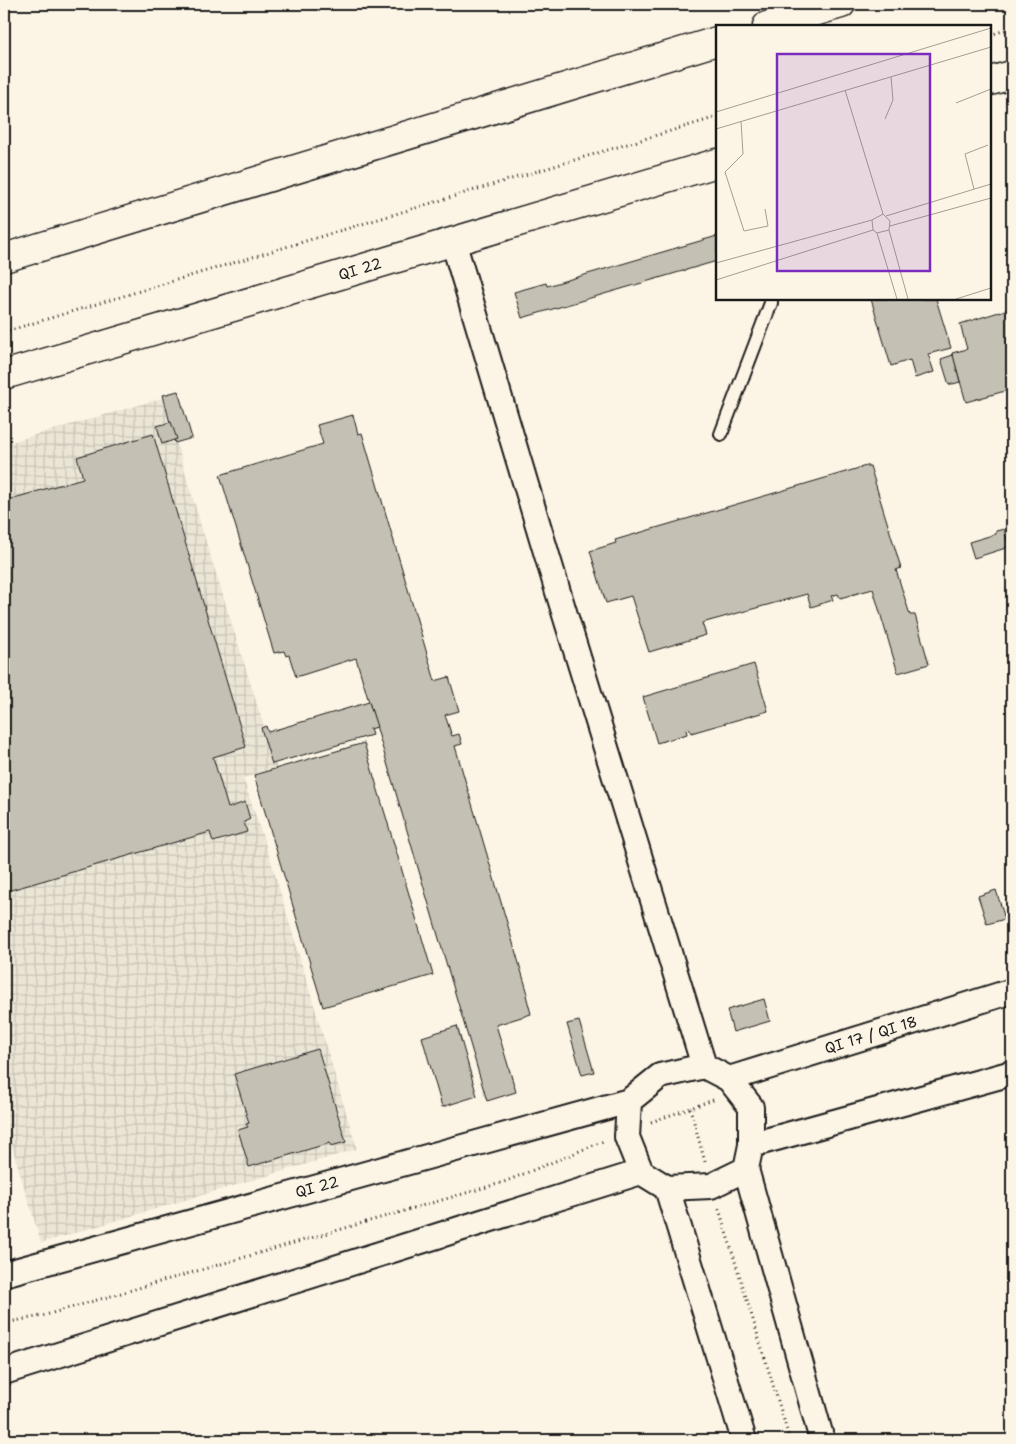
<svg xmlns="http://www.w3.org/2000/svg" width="1016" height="1444" font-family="'Shantell Sans',sans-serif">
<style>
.industrial{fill:url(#industrial-grid)}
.building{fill:#c4c0b3;stroke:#1c1c1c}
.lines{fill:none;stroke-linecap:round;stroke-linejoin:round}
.service-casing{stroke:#1c1c1c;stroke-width:16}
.minor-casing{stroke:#1c1c1c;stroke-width:28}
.tertiary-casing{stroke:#1c1c1c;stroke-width:31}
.path{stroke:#1c1c1c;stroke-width:3;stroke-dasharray:1 4;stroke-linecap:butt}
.service{stroke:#fcf5e5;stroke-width:12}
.minor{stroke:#fcf5e5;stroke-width:24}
.tertiary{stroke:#fcf5e5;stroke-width:28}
.labels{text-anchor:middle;stroke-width:4;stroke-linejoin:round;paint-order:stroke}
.street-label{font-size:15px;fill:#1c1c1c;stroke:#fcf5e5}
.inset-road{fill:none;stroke:#a29e95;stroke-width:1}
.view{fill:#7b2cbf;fill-opacity:0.15;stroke:#7b2cbf;stroke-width:2.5}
.inset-edge{fill:none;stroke:#1c1c1c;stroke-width:2.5}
</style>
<defs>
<pattern id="industrial-grid" width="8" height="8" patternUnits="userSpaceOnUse" patternTransform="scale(1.25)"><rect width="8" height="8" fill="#ebe5d6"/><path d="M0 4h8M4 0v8" fill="none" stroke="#c9c4b7"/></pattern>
</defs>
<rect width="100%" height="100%" fill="#fcf5e5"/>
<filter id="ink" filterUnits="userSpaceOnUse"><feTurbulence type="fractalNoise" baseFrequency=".02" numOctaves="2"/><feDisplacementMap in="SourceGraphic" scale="10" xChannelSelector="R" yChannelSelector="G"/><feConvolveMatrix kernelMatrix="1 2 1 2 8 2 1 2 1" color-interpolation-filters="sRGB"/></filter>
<g filter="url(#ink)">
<path class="industrial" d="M163 398 203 532 277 768 243 778 271 861 357 1149 41 1243 4 1120V444Z"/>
<g class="building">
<path d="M717 236V261L522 318 514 292 546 283 547 286Z"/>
<path d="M871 299H936L951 348 928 354 934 372 915 378 910 360 891 366Z"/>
<path d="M1012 308V389L966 402 952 353 967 349 960 324Z"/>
<path d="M953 355 960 382 949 385 941 359Z"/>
<path d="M178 391 192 438 175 443 163 395Z"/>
<path d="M353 415 358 434 362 433 435 681 449 677 459 711 445 715 452 736 459 734 462 744 455 746 528 994 526 995 531 1014 496 1025 516 1092 487 1101 356 658 296 677 289 655 286 656 284 651 274 653 220 475 323 444 317 425Z"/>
<path d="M171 422 177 439 162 444 157 426Z"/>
<path d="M153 434 246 747 213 757 228 808 245 802 250 819 244 822 247 832 213 842 210 832 4 892V501L83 478 77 457Z"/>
<path d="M866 466H870L901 568 896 570 910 615H915L929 664 898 673 873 589 840 598 838 594 831 596 833 600 811 607 807 594 702 623 706 635 649 652 631 596 606 603 590 551 616 543 615 540Z"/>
<path d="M1004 529 1009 547 974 558 969 542 996 534V531Z"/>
<path d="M754 664 768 711 691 733 689 728 686 729 687 734 657 743 643 697Z"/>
<path d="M369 702 377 727 370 729 372 735 272 764 261 728 266 726 268 732Z"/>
<path d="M364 743 433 975 323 1007 254 775Z"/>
<path d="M996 890 1005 919 987 924 978 896Z"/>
<path d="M764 999 770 1021 733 1032 727 1010Z"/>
<path d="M579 1021 594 1072 582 1075 567 1024Z"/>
<path d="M457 1026 477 1096 442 1107 422 1037Z"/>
<path d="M318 1049 346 1142 331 1146 330 1143 249 1167 238 1130 248 1127 246 1124 249 1123 234 1074Z"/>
</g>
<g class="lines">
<g class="service-casing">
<path id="service" d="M721 434 771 303V299"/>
</g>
<g class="minor-casing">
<g id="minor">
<path d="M453 241 558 592 704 1066 729 1079 751 1107V1145L746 1169 711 1186 667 1188 641 1172 627 1137 629 1101 660 1076 704 1066"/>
<path d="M729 1079 1012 991"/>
<path d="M751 1145 1012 1073"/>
<path d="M746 1169 822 1440"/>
<path d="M667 1188 744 1440"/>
<path d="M4 1274 629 1101"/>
<path d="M4 1372 641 1172"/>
</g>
</g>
<g class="tertiary-casing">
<g id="tertiary">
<path d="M767 26 841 4"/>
<path d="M990 81 1012 75"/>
<path d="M4 258 717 41"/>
<path d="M4 375 717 163"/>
</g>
</g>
<g class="path">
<path d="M990 35 1012 28"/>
<path d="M4 332 717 117"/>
<path d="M690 1108 705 1162"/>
<path d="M651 1122 716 1099"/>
<path d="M719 1209 790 1440"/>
<path d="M4 1323 42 1316 504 1182 604 1141"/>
</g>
<use href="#service" class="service"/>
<use href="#minor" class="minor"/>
<use href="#tertiary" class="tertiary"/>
</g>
</g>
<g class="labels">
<g class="street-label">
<text transform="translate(360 269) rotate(-17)" y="5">QI 22</text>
<text transform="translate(871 1035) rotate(-17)" y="5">QI 17 / QI 18</text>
<text transform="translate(317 1187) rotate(-15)" y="5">QI 22</text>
</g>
</g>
<g transform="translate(716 25)">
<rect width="275" height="275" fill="#fcf5e5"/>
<path class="inset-road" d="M129 65 167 189 174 196 173 205 161 208 157 205 156 195 167 189M240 78 275 64M0 87 275 3M169 94 177 75 175 52M25 96 27 129 9 147 28 206 52 201 49 184M0 104 275 22M258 164 249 129 272 120M170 191 275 159M174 201 275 173M173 205 192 274M161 208 181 274M0 238 156 195M0 255 157 205M240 274 275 263"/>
<path class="view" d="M61 29H214V246H61Z"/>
<rect width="275" height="275" class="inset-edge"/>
</g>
<rect width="1016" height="1444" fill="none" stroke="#fcf5e5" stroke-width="20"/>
<rect x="10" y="10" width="996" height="1424" fill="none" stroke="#1c1c1c" stroke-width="2" filter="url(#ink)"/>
</svg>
